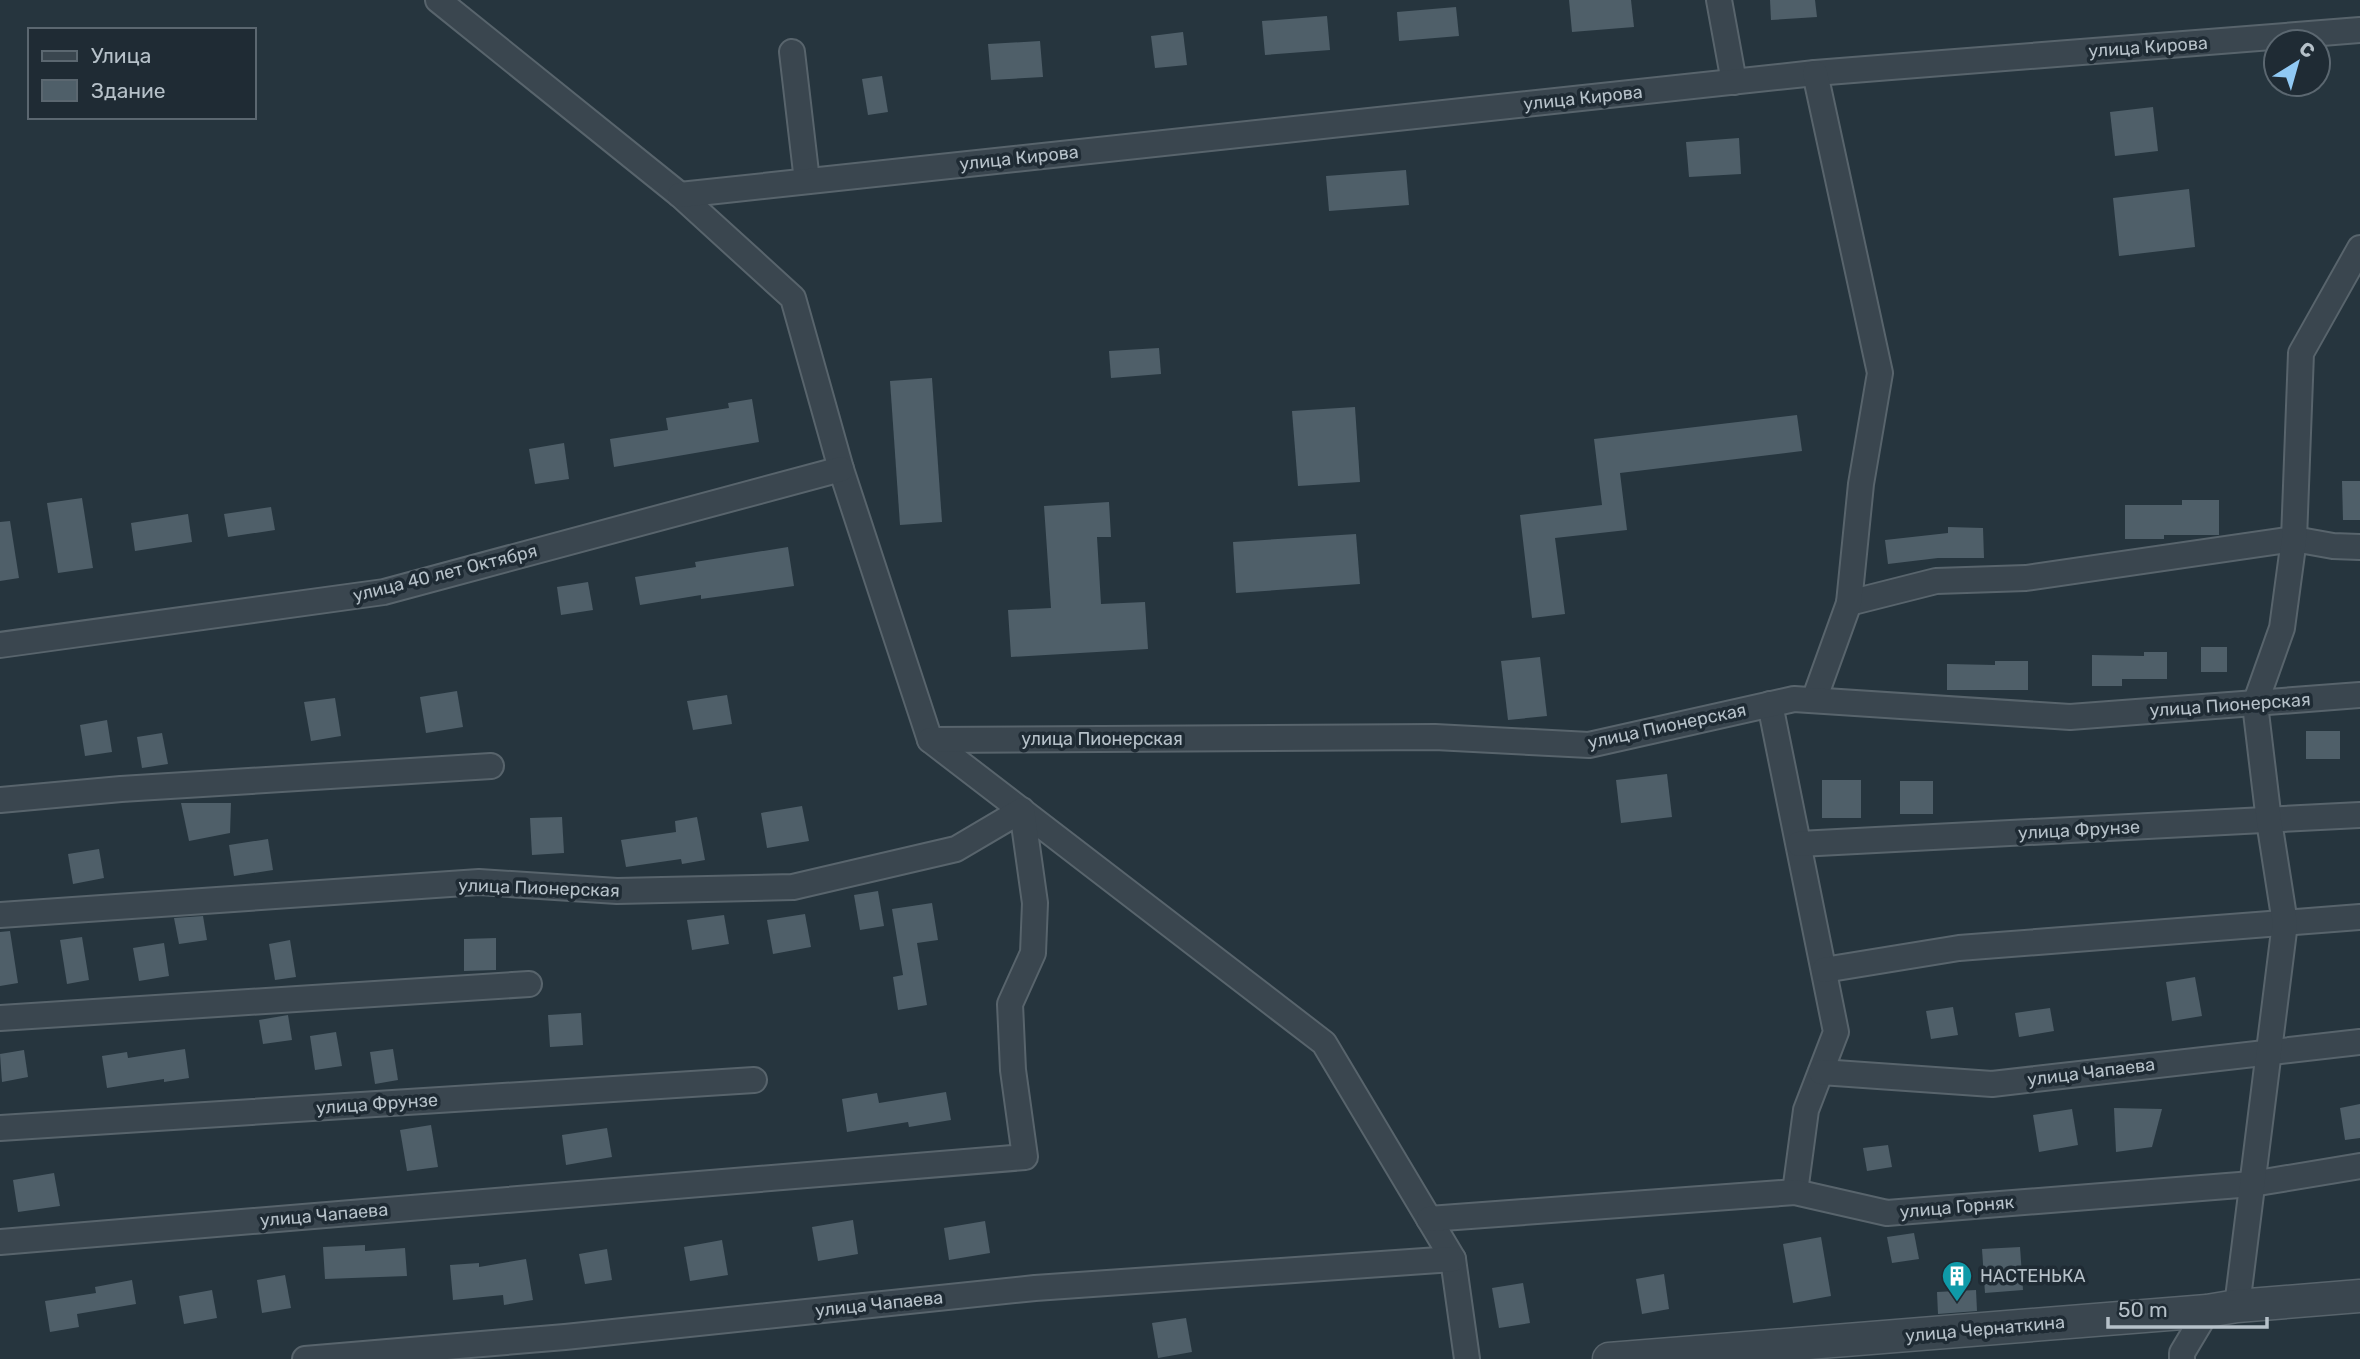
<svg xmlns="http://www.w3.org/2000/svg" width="2360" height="1359" font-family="Rubik,sans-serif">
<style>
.building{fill:#4f5f69}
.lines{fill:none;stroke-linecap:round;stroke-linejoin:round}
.minor-casing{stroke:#58646c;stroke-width:28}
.tertiary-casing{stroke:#58646c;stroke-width:35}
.minor{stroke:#3a464f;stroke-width:24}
.tertiary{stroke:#3a464f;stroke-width:32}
.labels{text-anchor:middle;stroke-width:7;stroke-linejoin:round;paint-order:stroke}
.street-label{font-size:18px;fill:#b6c1c9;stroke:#1f2b34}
.poi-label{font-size:18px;fill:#b6c1c9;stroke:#1f2b34;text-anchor:start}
</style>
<rect width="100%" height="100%" fill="#26353e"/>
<g class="building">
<path d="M1569 0H1631L1634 27 1572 32Z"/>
<path d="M1770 0H1815L1817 17 1771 20Z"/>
<path d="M1456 7 1459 36 1399 41 1397 12Z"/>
<path d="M1327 16 1330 50 1265 55 1262 21Z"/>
<path d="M1183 32 1187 65 1155 68 1151 36Z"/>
<path d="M1040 41 1043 77 991 80 988 44Z"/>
<path d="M882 76 888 112 868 115 862 79Z"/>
<path d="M2153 107 2158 151 2115 156 2110 112Z"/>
<path d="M1739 138 1741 174 1689 177 1686 142Z"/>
<path d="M1406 170 1409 205 1329 211 1326 176Z"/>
<path d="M2189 189 2195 247 2119 256 2113 198Z"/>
<path d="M1159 348 1161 374 1111 378 1109 351Z"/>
<path d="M932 378 942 522 900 525 890 381Z"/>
<path d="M752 399 759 442 614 467 610 439 668 430 666 418 729 408 728 403Z"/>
<path d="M1355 407 1360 482 1298 486 1292 411Z"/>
<path d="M1797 415 1802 451 1620 473 1627 530 1555 538 1565 614 1532 618 1520 515 1602 505 1594 439Z"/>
<path d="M564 443 569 479 535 484 529 449Z"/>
<path d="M2342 481H2360V520H2343Z"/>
<path d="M82 498 93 568 58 573 47 503Z"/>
<path d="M2182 500H2219V535H2164V539H2125V505H2182Z"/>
<path d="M1109 502 1111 537H1097L1101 604 1145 602 1148 649 1011 657 1008 610 1051 608 1044 506Z"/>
<path d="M271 507 275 530 228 537 224 514Z"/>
<path d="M188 514 192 542 135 551 131 523Z"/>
<path d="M10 521 19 578 0 581V522Z"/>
<path d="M1948 527 1983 528 1984 558H1938L1888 564 1885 540 1948 533Z"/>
<path d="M1356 534 1360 584 1236 593 1233 542Z"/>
<path d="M788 547 794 586 701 599V595L640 605 635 577 696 567 695 562Z"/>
<path d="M588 582 593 610 561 615 557 587Z"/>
<rect x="2201" y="647" width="26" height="25"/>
<path d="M2144 652H2167V679H2122V686H2092V655L2144 656Z"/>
<path d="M1540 657 1547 716 1508 720 1501 661Z"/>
<path d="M1995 661H2028V690H1947V664L1995 665Z"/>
<path d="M457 691 463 727 426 733 420 697Z"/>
<path d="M727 695 732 724 693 730 687 701Z"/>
<path d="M335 698 341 736 311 741 304 702Z"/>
<path d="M107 720 112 752 85 756 80 725Z"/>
<rect x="2306" y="731" width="34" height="28"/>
<path d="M162 733 168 764 142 768 137 737Z"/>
<path d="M1667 774 1672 817 1621 823 1616 780Z"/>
<rect x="1822" y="780" width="39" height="38"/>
<rect x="1900" y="781" width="33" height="33"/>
<path d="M181 803H231L230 833 189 841Z"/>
<path d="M802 806 809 841 767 848 761 813Z"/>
<path d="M562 817 564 853 532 855 530 818Z"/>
<path d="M697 817 705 860 682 864 681 859 626 867 621 840 676 832 675 821Z"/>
<path d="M268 839 273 870 234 876 229 845Z"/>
<path d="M99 849 104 878 73 884 68 854Z"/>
<path d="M878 891 884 926 860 930 854 895Z"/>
<path d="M932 903 938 940 917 943 927 1005 898 1010 893 977 903 975 892 909Z"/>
<path d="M805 914 811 947 773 954 767 920Z"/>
<path d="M724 915 729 944 692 950 687 920Z"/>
<path d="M203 916 207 940 179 944 174 918Z"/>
<path d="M10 931 18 983 0 986V932Z"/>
<path d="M82 937 89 980 67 984 60 940Z"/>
<path d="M496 938V970L464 971V939Z"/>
<path d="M290 940 296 977 275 980 269 944Z"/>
<path d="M164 943 169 976 139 981 133 948Z"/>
<path d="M2195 977 2202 1016 2172 1021 2166 982Z"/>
<path d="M1953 1007 1958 1035 1931 1039 1926 1011Z"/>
<path d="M2050 1008 2054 1031 2019 1037 2015 1013Z"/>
<path d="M581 1013 583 1045 550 1047 548 1015Z"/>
<path d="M288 1015 292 1040 263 1044 259 1020Z"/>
<path d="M336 1032 342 1066 315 1070 310 1036Z"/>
<path d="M185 1049 189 1078 164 1082V1079L107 1088 102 1056 127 1052 128 1058Z"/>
<path d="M393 1049 398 1080 375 1084 370 1052Z"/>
<path d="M24 1050 28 1077 2 1082 0 1054Z"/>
<path d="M946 1092 951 1120 909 1127 908 1122 847 1132 842 1099 877 1093 879 1103Z"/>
<path d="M2360 1104V1138L2345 1140 2340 1108Z"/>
<path d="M2114 1108 2162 1109 2152 1147 2116 1152Z"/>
<path d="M2072 1109 2078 1145 2039 1152 2033 1115Z"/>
<path d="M431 1125 438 1167 407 1171 400 1130Z"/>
<path d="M607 1128 612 1157 566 1165 562 1135Z"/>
<path d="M1888 1145 1892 1167 1867 1171 1863 1148Z"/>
<path d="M54 1173 60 1206 18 1212 13 1180Z"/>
<path d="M853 1220 858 1254 818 1261 812 1227Z"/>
<path d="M985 1221 990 1253 949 1260 944 1228Z"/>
<path d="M1914 1233 1919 1259 1892 1263 1887 1237Z"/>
<path d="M1821 1237 1831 1296 1793 1303 1783 1244Z"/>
<path d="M722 1240 728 1275 690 1281 684 1247Z"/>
<path d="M365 1245V1251L405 1248 407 1276 325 1279 323 1247Z"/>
<path d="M2020 1247 2023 1290 1985 1293 1982 1249Z"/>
<path d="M607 1249 612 1280 585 1284 579 1254Z"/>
<path d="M526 1259 533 1300 504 1305 503 1295 453 1300 450 1265 479 1263V1267Z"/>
<path d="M1664 1274 1669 1309 1642 1314 1636 1279Z"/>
<path d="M285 1275 291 1308 262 1313 257 1280Z"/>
<path d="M132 1280 136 1304 77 1314 79 1327 50 1332 45 1301 96 1293 95 1287Z"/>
<path d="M1523 1283 1530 1323 1499 1328 1492 1288Z"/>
<path d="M212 1290 217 1318 184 1324 179 1296Z"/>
<path d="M1976 1290 1977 1311 1938 1314 1937 1292Z"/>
<path d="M1186 1318 1192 1352 1158 1358 1152 1323Z"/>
</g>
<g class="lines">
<g class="minor-casing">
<g id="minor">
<path d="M438 0 680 195 793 298 841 469 930 740 1324 1043 1453 1259 1467 1359"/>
<path d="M1719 0 1734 82"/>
<path d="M792 52 807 181"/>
<path d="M680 195 1815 73 2360 30"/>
<path d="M1849 603 1936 581 2026 578 2294 539 2333 546 2360 547"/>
<path d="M0 645 384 592 841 469"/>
<path d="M1814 700 1849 603 1861 484 1880 373 1815 73"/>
<path d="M1770 704 1836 1032 1806 1110 1795 1192"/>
<path d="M930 740 1435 737 1589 745 1794 699 2070 717 2360 695"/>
<path d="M0 800 121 789 491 766"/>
<path d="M1799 844 2360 815"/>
<path d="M0 915 479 882 617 891 793 887 956 849 1022 810 1035 903 1033 953 1010 1004 1013 1070 1025 1157 0 1242"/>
<path d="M1824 970 1959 948 2360 917"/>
<path d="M0 1018 529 984"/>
<path d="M1821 1072 1992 1084 2360 1042"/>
<path d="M0 1128 754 1080"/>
<path d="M1429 1219 1795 1192 1887 1213 2252 1184 2360 1166"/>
<path d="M2237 1306 2285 923 2269 821 2255 704 2282 628 2294 539 2301 353 2360 248"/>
<path d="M305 1359 565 1337 1035 1288 1453 1259"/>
<path d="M2182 1359V1353L2207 1311"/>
</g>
</g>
<g class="tertiary-casing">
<path id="tertiary" d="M1609 1359 2207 1311 2237 1306 2360 1296"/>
</g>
<use href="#minor" class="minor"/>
<use href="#tertiary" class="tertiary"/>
</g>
<defs>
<g id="building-pin" transform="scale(1.575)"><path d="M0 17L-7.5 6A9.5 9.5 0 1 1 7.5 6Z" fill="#0f9aa8" stroke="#1f2b34"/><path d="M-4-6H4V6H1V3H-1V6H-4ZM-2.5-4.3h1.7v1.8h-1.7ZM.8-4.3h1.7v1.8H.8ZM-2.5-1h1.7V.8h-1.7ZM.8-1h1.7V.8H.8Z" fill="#fff"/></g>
</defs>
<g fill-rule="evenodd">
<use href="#building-pin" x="1957" y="1276"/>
</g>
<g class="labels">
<g class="street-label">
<text transform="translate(2148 47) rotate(-4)" y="6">улица Кирова</text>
<text transform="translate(1583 98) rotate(-6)" y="6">улица Кирова</text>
<text transform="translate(1019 158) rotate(-6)" y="6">улица Кирова</text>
<text transform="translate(445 573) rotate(-14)" y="6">улица 40 лет Октября</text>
<text transform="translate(2230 705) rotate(-4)" y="6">улица Пионерская</text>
<text transform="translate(1667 726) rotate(-12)" y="6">улица Пионерская</text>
<text x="1102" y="745">улица Пионерская</text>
<text transform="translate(2079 830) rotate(-3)" y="6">улица Фрунзе</text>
<text transform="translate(539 888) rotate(2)" y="6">улица Пионерская</text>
<text transform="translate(2091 1072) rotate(-7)" y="6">улица Чапаева</text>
<text transform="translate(377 1104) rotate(-4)" y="6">улица Фрунзе</text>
<text transform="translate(1957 1207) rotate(-5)" y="6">улица Горняк</text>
<text transform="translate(324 1215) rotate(-5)" y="6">улица Чапаева</text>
<text transform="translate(879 1304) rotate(-6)" y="6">улица Чапаева</text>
<text transform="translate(1985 1329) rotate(-5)" y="6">улица Чернаткина</text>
</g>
<g class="poi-label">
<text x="1980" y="1282">НАСТЕНЬКА</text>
</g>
</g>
<rect x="28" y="28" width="228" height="91" fill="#1f2b34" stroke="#5b6770" stroke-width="2"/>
<rect x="42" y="51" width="35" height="10" fill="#3a464f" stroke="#5b6770" stroke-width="2"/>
<text x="91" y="63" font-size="21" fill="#b6c1c9">Улица</text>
<rect x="42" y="80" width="35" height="21" fill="#4f5f69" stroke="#5b6770" stroke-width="2"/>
<text x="91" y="98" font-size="21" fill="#b6c1c9">Здание</text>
<g transform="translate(2297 63) rotate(37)"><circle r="33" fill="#1f2b34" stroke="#5b6770" stroke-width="2"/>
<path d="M0-5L12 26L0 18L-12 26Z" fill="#90c9f4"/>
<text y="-10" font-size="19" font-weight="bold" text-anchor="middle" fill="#b6c1c9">С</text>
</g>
<path d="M2108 1317v10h159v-10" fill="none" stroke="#b6c1c9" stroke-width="3.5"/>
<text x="2118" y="1317" font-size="21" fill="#b6c1c9" stroke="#1f2b34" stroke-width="5" paint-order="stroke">50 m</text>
</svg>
